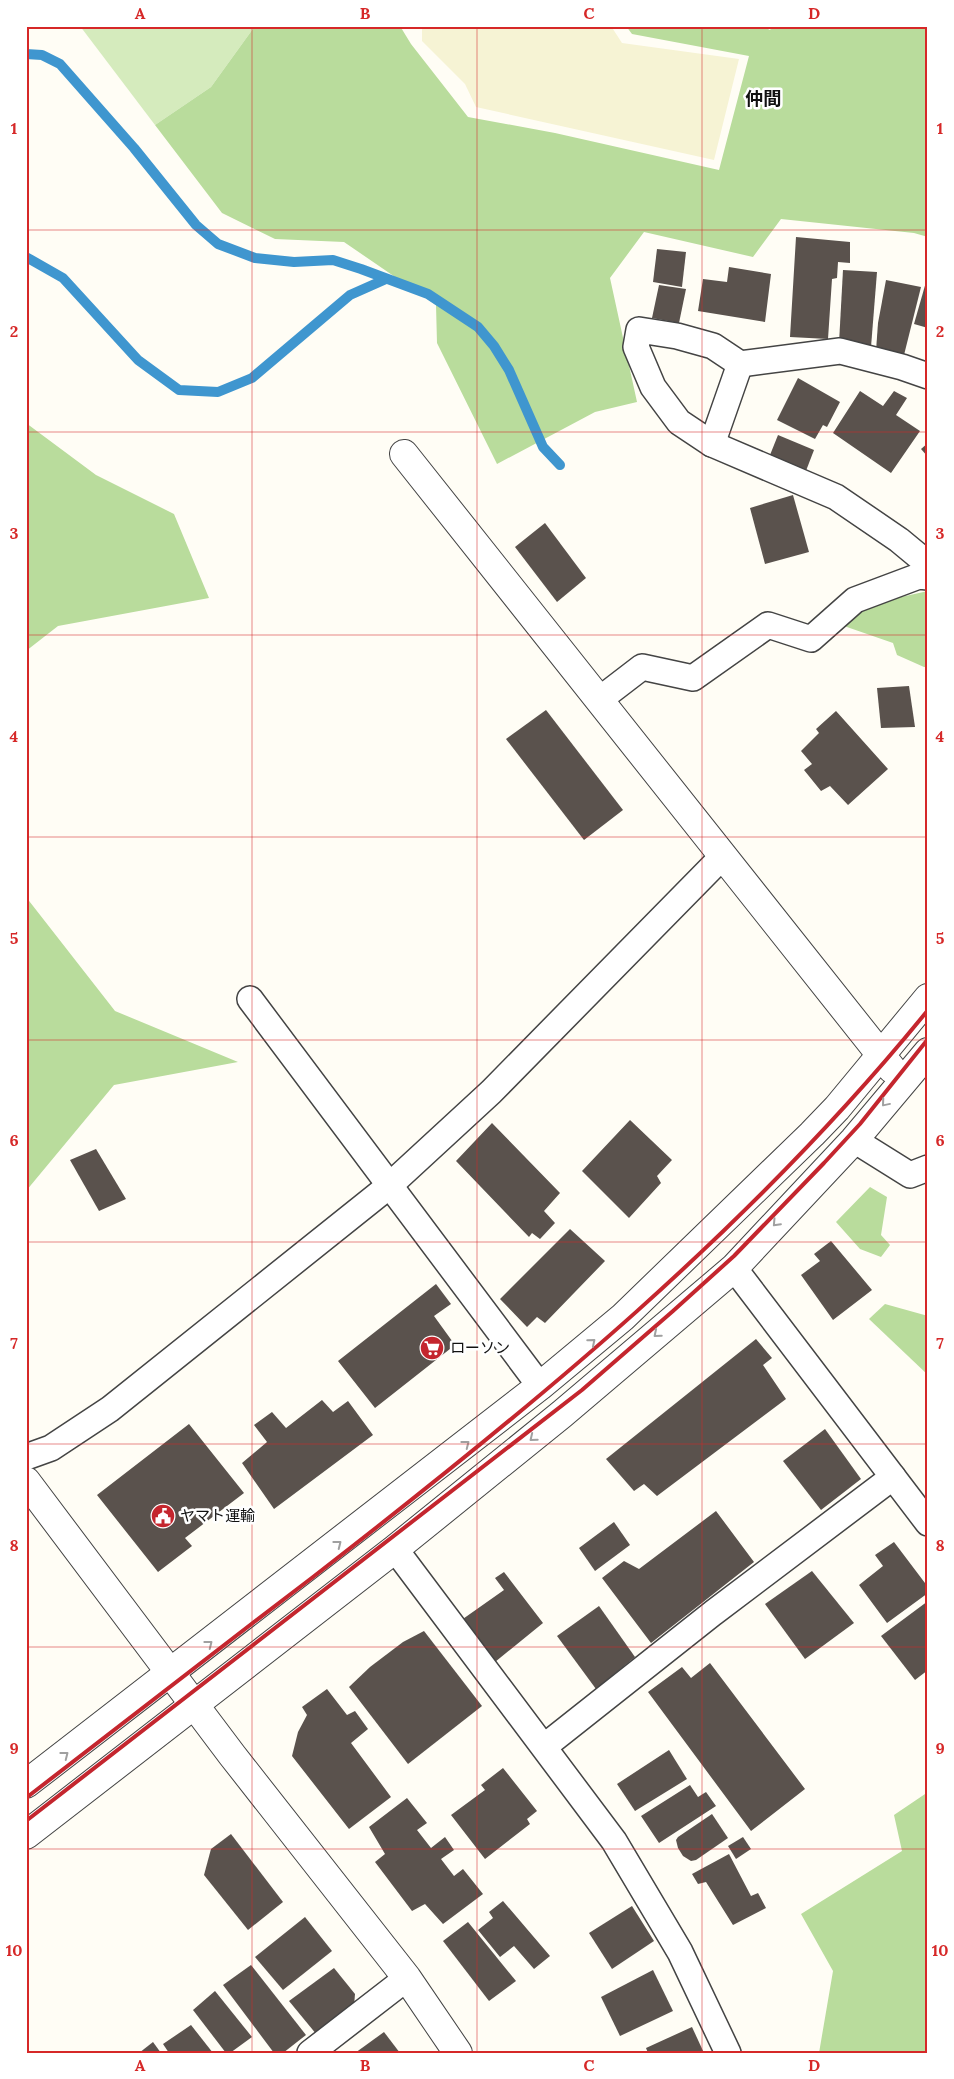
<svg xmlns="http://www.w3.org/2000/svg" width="954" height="2079" font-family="Lora,'Noto Sans JP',serif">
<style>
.farmland{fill:#f6f3d4}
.green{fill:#d5ebbd}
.forest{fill:#b9dc9c}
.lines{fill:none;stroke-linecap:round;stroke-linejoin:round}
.stream{stroke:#3f96cf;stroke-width:10}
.building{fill:#5a524d}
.minor-casing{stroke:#444;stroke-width:28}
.tertiary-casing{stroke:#444;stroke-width:30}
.minor{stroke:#fff;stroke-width:25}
.tertiary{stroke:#fff;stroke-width:28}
.rail{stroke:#c4262e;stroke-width:4}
.oneway{stroke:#a0a0a0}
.grid{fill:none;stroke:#d62828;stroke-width:1;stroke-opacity:0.55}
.labels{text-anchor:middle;stroke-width:5;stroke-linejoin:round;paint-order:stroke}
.poi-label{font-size:15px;fill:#111;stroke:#fff;text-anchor:start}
.quarter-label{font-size:18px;font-weight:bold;fill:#111;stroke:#fff}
.neatline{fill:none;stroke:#d62828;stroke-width:2}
.grid-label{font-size:16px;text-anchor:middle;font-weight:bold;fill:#d62828}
</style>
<rect width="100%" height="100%" fill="#fffdf5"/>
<path class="farmland" d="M422 26H611L622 43 739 59 714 160 476 107 465 84 422 41Z"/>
<path class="green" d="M80 26H255L211 87 155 125Z"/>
<g class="forest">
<path d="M255 26H400L411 44 468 117 555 133 719 170 749 56 632 34 626 26H767L769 30 779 26H928V237L914 233 781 219 753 257 644 232 610 278 637 402 595 412 497 464 437 343 436 305 344 242 275 239 222 213 155 125 211 87Z"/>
<path d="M26 423 96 475 174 514 209 598 58 626 26 651Z"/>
<path d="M928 591V667H924L897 655 893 643 844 626 857 610 892 599Z"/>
<path d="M26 897 115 1011 238 1062 114 1085 26 1191Z"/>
<path d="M870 1187 887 1197 881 1235 890 1245 881 1257 860 1249 836 1222Z"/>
<path d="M885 1304 928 1316V1375L869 1319Z"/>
<path d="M928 1792V2053H819L833 1971 801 1914 902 1851 894 1815Z"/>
</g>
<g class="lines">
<g class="stream">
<path d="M26 54 42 55 60 64 134 148 196 225 218 244 255 258 294 262 333 260 361 269 428 294 478 327 494 346 509 370 543 447 560 465"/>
<path d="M26 257 63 278 138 360 179 390 218 392 252 378 350 295 386 279"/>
</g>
</g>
<g class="building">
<path d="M796 237 850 242V263L838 262 837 278 832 279 828 339 790 337Z"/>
<path d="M657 249 686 252 682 287 653 282Z"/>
<path d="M729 267 771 274 765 322 698 311 703 279 727 282Z"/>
<path d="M843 270 877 272 871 347 839 343Z"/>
<path d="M886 280 921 287 903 359 876 351 878 323Z"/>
<path d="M926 282H928V328L914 324Z"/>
<path d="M659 285 686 289 679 323 652 318Z"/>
<path d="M798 378 840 402 827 427 823 425 815 439 777 420Z"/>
<path d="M860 391 883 406 894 391 907 398 896 415 920 431 891 473 833 433Z"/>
<path d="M778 435 814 450 804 476 768 460Z"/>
<path d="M928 443V457L921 449Z"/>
<path d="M793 495 809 552 765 564 750 508Z"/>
<path d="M545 523 586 578 557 602 515 547Z"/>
<path d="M909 686 915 727 881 728 877 688Z"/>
<path d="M546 710 623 810 584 840 506 739Z"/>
<path d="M836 711 888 769 848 805 830 786 821 791 804 770 812 764 801 751 819 733 816 729Z"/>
<path d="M630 1120 672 1160 657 1176 661 1183 629 1218 582 1171Z"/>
<path d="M492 1123 560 1193 544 1211 555 1223 540 1239 532 1233 529 1237 456 1161Z"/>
<path d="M96 1149 126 1199 99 1211 70 1160Z"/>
<path d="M570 1229 605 1261 545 1323 537 1317 527 1327 500 1299Z"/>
<path d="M831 1241 872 1290 833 1320 801 1275 820 1261 814 1254Z"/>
<path d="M436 1284 451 1304 434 1316 455 1345 375 1408 338 1361Z"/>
<path d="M756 1339 772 1358 763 1365 786 1399 657 1496 644 1484 634 1491 606 1459Z"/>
<path d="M322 1400 333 1412 348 1401 373 1435 274 1509 242 1463 267 1442 254 1425 272 1412 286 1428Z"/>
<path d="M189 1424 244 1493 185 1538 192 1546 158 1572 97 1495Z"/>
<path d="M825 1429 861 1479 821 1510 783 1461Z"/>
<path d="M716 1511 754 1562 651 1643 602 1578 624 1561 639 1569Z"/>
<path d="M614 1522 630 1545 595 1571 579 1548Z"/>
<path d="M894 1542 928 1587V1593L887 1623 859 1585 883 1566 875 1555Z"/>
<path d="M812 1571 854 1623 805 1659 765 1604Z"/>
<path d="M504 1572 543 1623 495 1662 460 1621 504 1590 495 1578Z"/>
<path d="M928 1601V1670L915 1680 881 1636Z"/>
<path d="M599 1606 635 1657 596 1689 557 1636Z"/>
<path d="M424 1631 482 1706 408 1764 349 1687 370 1667 403 1642Z"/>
<path d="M710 1663 805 1789 751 1831 648 1692 682 1667 691 1678Z"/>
<path d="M327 1689 347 1715 355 1711 368 1729 351 1743 391 1797 349 1829 292 1756 298 1732 307 1715 302 1707Z"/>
<path d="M669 1750 687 1779 635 1811 617 1784Z"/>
<path d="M503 1768 537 1811 527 1819 530 1824 485 1859 451 1815 485 1790 481 1785Z"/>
<path d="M690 1785 698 1797 706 1792 716 1806 659 1843 641 1816Z"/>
<path d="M407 1798 427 1823 417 1830 431 1848 445 1837 454 1850 441 1859 454 1876 463 1869 483 1894 443 1924 425 1904 412 1911 375 1862 385 1854 369 1827Z"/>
<path d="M712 1814 728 1838 696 1860 691 1861 683 1856 678 1848 676 1840 678 1837Z"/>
<path d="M231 1834 283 1902 248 1930 204 1875 211 1849Z"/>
<path d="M743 1837 751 1849 736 1859 728 1846Z"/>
<path d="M729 1854 751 1896 758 1893 766 1908 733 1925 706 1882 698 1884 692 1874Z"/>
<path d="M503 1901 550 1956 534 1969 514 1946 500 1957 478 1930 493 1918 489 1912Z"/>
<path d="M632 1906 654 1941 612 1969 589 1933Z"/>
<path d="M305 1917 332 1951 283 1990 255 1957Z"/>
<path d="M468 1922 516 1981 489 2001 443 1941Z"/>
<path d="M251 1965 306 2035 283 2053H274L223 1985Z"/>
<path d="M334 1968 355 1994 354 2006 317 2035 289 2001Z"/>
<path d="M653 1970 673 2011 620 2036 601 1997Z"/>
<path d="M215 1991 252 2037 230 2053H226L193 2010Z"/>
<path d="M191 2025 213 2053H169L163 2044Z"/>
<path d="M692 2027 704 2053H648L646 2048Z"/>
<path d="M384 2032 400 2053H355Z"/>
<path d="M153 2042 161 2053H139Z"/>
</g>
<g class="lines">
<g class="minor-casing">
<g id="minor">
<path d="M928 376 902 367 840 351 740 364 713 346 677 336 639 330 636 347 653 387 679 422 712 444 836 497 899 540 928 564"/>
<path d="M712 444 740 364"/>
<path d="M599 700 642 667 693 678 768 625 811 639 855 600 919 576 928 577"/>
<path d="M250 999 540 1386"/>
<path d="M854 1140 910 1175 928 1168"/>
<path d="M734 1268 928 1523"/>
<path d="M26 1457 51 1448 110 1409 389 1186 491 1092 723 856"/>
<path d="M395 1549 614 1841 680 1952 728 2053"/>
<path d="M545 1746 713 1613 893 1477"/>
<path d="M310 2053 407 1978"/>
</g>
</g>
<g class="tertiary-casing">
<g id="tertiary">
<path d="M404 454 892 1069"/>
<path d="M26 1481 232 1755 407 1978 458 2053"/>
<path d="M26 1784 540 1386 623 1317 812 1134 837 1108 928 998"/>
<path d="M26 1835 395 1549 562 1414 734 1268 854 1140 928 1052"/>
</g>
</g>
<use href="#minor" class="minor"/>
<use href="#tertiary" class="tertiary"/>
<g class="rail">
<path d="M26 1798C122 1724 217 1650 313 1577 534 1406 751 1228 928 1010"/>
<path d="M26 1821 582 1390 673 1311 734 1256 824 1163 860 1124 928 1039"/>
</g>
</g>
<defs><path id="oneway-chevron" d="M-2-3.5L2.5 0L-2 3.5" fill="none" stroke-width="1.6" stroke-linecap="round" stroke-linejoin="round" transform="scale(1.25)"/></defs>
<g class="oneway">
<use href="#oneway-chevron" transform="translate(885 1103) rotate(130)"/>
<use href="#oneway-chevron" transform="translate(776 1223) rotate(133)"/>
<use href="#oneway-chevron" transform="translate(657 1334) rotate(140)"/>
<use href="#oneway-chevron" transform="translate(592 1342) rotate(-40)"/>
<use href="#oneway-chevron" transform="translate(533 1438) rotate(141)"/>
<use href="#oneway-chevron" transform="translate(466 1444) rotate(-38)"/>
<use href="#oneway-chevron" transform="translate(338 1544) rotate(-38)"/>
<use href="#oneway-chevron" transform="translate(209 1644) rotate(-38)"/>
<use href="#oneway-chevron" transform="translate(65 1755) rotate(-38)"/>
</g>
<path class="grid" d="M252 26V2053M477 26V2053M702 26V2053M26 230H928M26 432H928M26 635H928M26 837H928M26 1040H928M26 1242H928M26 1444H928M26 1647H928M26 1849H928"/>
<defs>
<g id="supermarket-disc" transform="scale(1.25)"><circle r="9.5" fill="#c4262e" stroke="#fff"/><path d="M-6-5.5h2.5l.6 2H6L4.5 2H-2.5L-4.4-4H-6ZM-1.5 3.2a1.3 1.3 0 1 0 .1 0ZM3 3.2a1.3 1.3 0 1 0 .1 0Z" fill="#fff"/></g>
<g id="civic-disc" transform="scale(1.25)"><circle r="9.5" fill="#c4262e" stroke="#fff"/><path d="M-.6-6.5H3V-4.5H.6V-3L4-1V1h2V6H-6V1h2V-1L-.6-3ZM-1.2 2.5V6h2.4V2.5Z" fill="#fff"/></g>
</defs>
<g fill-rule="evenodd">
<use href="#supermarket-disc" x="432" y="1348"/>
<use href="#civic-disc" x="163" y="1516"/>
</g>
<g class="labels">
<g class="poi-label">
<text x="450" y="1353">ローソン</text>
<text x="180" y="1521">ヤマト運輸</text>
</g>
<g class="quarter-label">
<text x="763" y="105">仲間</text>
</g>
</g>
<rect width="954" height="2079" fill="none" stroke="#ffffff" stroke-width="55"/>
<rect x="28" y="28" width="898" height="2024" class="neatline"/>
<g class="grid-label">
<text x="140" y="19">A</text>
<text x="365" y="19">B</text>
<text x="589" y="19">C</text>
<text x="814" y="19">D</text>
<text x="14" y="134">1</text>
<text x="940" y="134">1</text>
<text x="14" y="337">2</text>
<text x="940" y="337">2</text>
<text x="14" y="539">3</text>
<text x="940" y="539">3</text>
<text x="14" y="742">4</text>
<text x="940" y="742">4</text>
<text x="14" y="944">5</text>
<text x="940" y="944">5</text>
<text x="14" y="1146">6</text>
<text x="940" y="1146">6</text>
<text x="14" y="1349">7</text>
<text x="940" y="1349">7</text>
<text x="14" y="1551">8</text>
<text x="940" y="1551">8</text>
<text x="14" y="1754">9</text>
<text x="940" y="1754">9</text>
<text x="14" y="1956">10</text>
<text x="940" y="1956">10</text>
<text x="140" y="2071">A</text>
<text x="365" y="2071">B</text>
<text x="589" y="2071">C</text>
<text x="814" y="2071">D</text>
</g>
</svg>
